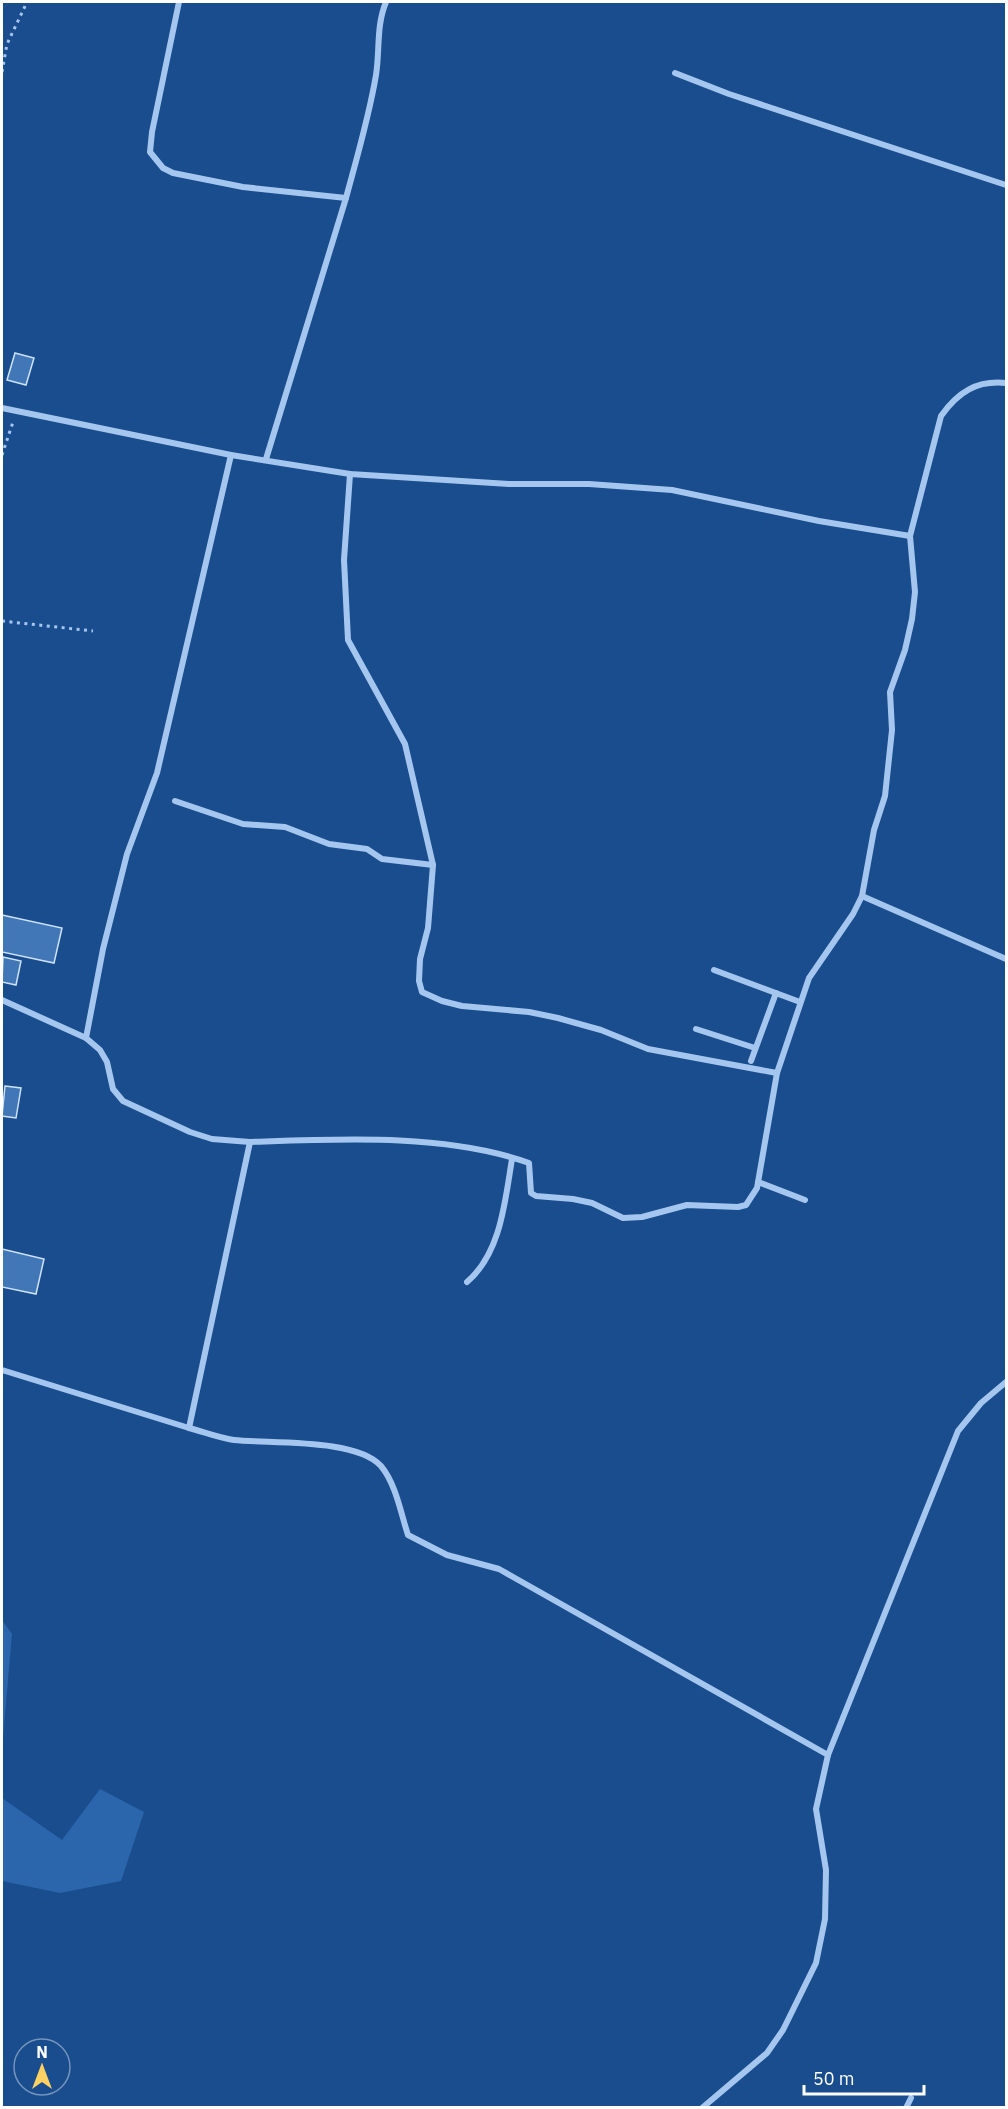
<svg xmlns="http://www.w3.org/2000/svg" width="1008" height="2109" font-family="'IBM Plex Sans',sans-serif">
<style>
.green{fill:#2b66ad}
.building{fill:#4176b7;stroke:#cce1fa;stroke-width:1.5}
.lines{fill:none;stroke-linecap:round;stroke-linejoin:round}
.path{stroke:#a5c7ef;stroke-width:3;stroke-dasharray:3 4.5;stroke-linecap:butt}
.minor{stroke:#a5c7ef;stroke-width:6}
</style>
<rect width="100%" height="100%" fill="#194d8e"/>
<g class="green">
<path d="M2 1620 12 1634 2 1749Z"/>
<path d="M100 1789 144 1812 121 1881 60 1893 2 1881V1798L62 1840Z"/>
</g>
<g class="building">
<path d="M15 353 34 358 26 385 7 380Z"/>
<path d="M2 915 62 928 54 963 2 952Z"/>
<path d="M3 957 21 961 16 985 2 982Z"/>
<path d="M5 1086 21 1088 16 1118 2 1116Z"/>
<path d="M2 1249 44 1259 36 1294 2 1287Z"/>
</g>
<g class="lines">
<g class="path">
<path d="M2 72 7 44 27 2"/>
<path d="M2 455 13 422"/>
<path d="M2 621 93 631"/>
</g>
<g class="minor">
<path d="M179 2 152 132 150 152 163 168 173 173 243 187 346 198 266 459"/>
<path d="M675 73 729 94 1006 185"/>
<path d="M346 198C357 157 369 117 376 75 380 50 376 26 386 2"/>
<path d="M2 408 231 455 350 474 509 484H589L672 490 819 521 910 536 941 416C958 392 977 380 1006 383"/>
<path d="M231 455 157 773 127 854 103 949 86 1038 100 1050 107 1062 113 1089 123 1101 190 1132 212 1139 250 1142 189 1428C204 1432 219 1438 234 1440 270 1444 356 1438 381 1466 396 1484 401 1514 408 1535L447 1555 499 1569 828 1755"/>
<path d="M350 474 344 560 348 640 405 744 433 865 428 928 420 959 419 981 422 992 442 1001 462 1006 529 1012 558 1018 601 1030 648 1049 777 1073"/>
<path d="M175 801 243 824 285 827 329 844 367 849 382 859 433 865"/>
<path d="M862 896 1006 959"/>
<path d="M714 970 800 1002"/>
<path d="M2 1000 86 1038"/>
<path d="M696 1029 755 1048"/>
<path d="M751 1061 776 993"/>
<path d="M250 1142C337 1139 446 1133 529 1163L531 1193 536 1196 573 1199 592 1203 623 1218 642 1217 687 1205 738 1207 746 1205 757 1188 777 1073 809 978 853 914 862 896 874 830 885 796 892 730 890 692 905 650 912 619 915 592 910 536"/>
<path d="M758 1182 805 1200"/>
<path d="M467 1282C501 1253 505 1201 512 1159"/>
<path d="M2 1370 189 1428"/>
<path d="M702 2108 767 2053 783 2030 816 1963 825 1919 826 1870 816 1809 828 1755 958 1431 981 1403 1006 1382"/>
<path d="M906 2108 911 2098"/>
</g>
</g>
<rect width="1008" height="2109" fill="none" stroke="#ffffff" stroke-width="6"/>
<g transform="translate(42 2067)"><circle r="28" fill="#194d8e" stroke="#7594bb" stroke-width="1.5"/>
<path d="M0-4.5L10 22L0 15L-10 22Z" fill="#ffd163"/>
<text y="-9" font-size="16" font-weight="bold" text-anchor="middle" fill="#ffffff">N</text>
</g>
<path d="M804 2085v9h120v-9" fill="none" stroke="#ffffff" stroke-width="3"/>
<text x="813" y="2085" font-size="18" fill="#ffffff" stroke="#194d8e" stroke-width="4.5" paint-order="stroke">50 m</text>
</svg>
